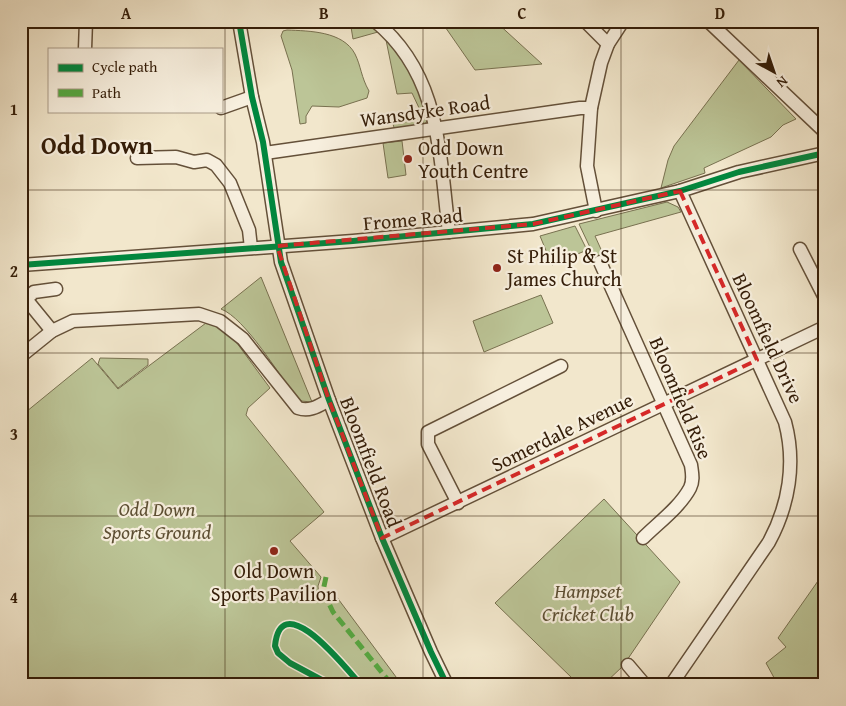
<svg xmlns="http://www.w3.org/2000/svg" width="846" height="706" font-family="'Gentium Book Plus',serif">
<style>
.green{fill:#bcc597;stroke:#787150}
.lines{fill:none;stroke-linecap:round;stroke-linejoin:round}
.minor-casing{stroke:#645039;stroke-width:15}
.minor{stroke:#f7efde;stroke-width:12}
.quiet{stroke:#54a941;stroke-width:5;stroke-dasharray:10 5;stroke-linecap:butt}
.cycleway-casing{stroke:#f7efde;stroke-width:9}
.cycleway{stroke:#00873e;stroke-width:6}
.marked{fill:none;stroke:#d62828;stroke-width:4;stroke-dasharray:10 6;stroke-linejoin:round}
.grid{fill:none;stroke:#341d08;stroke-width:1;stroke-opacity:0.55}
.poi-dot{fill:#8f2418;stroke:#f7efde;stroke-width:2}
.labels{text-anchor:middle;stroke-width:4.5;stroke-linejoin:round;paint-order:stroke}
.street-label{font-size:20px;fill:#341d08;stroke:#f7efde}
.poi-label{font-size:20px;fill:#341d08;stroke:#f7efde;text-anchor:start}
.park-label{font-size:20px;font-style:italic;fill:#5d4f33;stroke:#f7efde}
.district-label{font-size:25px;font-weight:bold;fill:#341d08;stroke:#f7efde}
.neatline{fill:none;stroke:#341d08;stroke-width:2}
.grid-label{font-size:16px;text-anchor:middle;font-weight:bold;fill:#341d08}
</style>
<rect width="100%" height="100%" fill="#f2e7cc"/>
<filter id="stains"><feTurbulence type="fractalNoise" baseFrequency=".004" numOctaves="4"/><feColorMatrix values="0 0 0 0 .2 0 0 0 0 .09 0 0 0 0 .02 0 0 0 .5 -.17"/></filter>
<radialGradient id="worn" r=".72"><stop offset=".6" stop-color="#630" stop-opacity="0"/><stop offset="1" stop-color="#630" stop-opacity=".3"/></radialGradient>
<g class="green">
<path d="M350 21H365L378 32 353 39Z"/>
<path d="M441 21H495L542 64 475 70Z"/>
<path d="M287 30C309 31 343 31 355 54 361 66 361 77 369 91L367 98 339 107 312 106 306 116V123L300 124 292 70 281 36 283 31Z"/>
<path d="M385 35 425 93 430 117 425 124 395 131 393 124 410 121 420 110 412 93 397 94Z"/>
<path d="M739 60 796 119 783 125 771 137 704 168 705 173 661 188 668 160 674 146Z"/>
<path d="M402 141 406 175 388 178 383 143Z"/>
<path d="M667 202 678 207 681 212 595 236 604 256 596 260 579 224Z"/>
<path d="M575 226 587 250 552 265 540 236Z"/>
<path d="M261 277 312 402 301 401 296 397C279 375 245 318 221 309Z"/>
<path d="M541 295 553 323 484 352 473 321Z"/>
<path d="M206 323 219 325 228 331 270 388 248 408 246 415 324 512 290 541 321 577 318 586 319 598 336 596 402 685H21V416L92 358 118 389Z"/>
<path d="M100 358 148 359V365L118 388 98 364Z"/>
<path d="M604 499 680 582 623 666 603 685H577L573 679 495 603Z"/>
<path d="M825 571V685H778L766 663 786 647 778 638Z"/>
</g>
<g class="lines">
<g class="minor-casing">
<g id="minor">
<path d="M239 21 252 97 263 142 281 262 329 400 382 538 431 652 447 685"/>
<path d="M375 21C441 75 439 154 449 232"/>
<path d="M585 21 608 44"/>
<path d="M708 21 825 132"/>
<path d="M85 49 86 21"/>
<path d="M221 108 252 97"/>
<path d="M265 153 580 108H591"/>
<path d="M137 158 176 157 194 162 207 160 216 165 230 183 249 230 251 248"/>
<path d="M596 211 587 166 591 108 601 63 608 44 623 21"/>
<path d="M800 249 825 298"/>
<path d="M600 262 691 465C692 473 694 480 690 488 680 507 658 523 643 538"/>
<path d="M21 265 353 241 533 224 680 191 739 172 825 153"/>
<path d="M21 293 52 331"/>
<path d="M26 299 34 292 56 289"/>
<path d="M21 356 52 331 73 321 199 314 220 321 243 339 298 408C310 412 318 406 329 400"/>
<path d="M458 503 428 444V432L561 366"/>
<path d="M382 538 825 327"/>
<path d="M628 665 645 685"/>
<path d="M671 685 769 542C789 505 796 463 785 422L680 191"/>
</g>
</g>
<use href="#minor" class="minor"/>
<path class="quiet" d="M326 577 323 591 333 612 392 685"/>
<g class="cycleway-casing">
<g id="cycleway">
<path d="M239 21 252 97 263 142 281 262 329 400 382 538 431 652 447 685"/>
<path d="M21 265 353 241 533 224 680 191 739 172 825 153"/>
<path d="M331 685 290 663 278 653 275 646C281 584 348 671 361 685"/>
</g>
</g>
<use href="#cycleway" class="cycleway"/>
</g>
<path class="marked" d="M680 191 757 360 382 538 329 400 277 246 533 224Z"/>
<path class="grid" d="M225 21V685M423 21V685M621 21V685M21 190H825M21 353H825M21 516H825"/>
<g class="poi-dot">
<circle cx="408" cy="159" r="5"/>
<circle cx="497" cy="268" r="5"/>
<circle cx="274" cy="551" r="5"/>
</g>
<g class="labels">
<g class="street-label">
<text transform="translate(425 111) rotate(-8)" y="7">Wansdyke Road</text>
<text transform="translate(413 219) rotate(-5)" y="7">Frome Road</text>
<text transform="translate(768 338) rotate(65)" y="7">Bloomfield Drive</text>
<text transform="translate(681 398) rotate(67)" y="7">Bloomfield Rise</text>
<text transform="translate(562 432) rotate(-26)" y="7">Somerdale Avenue</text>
<text transform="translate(371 462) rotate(69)" y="7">Bloomfield Road</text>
</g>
<g class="poi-label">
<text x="418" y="155">Odd Down<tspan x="418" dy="23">Youth Centre</tspan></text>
<text x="507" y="263">St Philip &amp; St<tspan x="507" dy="23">James Church</tspan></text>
<text x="274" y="578" text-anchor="middle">Old Down<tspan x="274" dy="23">Sports Pavilion</tspan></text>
</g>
<g class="park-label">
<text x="157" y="516">Odd Down<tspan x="157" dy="23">Sports Ground</tspan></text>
<text x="588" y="598">Hampset<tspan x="588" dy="23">Cricket Club</tspan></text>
</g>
<g class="district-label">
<text x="97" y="154">Odd Down</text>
</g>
</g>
<rect width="846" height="706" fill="none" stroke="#f2e7cc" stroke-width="55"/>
<rect x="48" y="48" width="175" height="65" fill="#f7efde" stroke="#a99b88"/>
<rect x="58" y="64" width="25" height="8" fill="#00873e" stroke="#a99b88"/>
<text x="92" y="72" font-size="15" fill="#341d08">Cycle path</text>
<rect x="58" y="89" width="25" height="8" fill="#54a941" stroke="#a99b88"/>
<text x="92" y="98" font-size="15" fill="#341d08">Path</text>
<g transform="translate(774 72) rotate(140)" stroke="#f7efde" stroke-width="4" paint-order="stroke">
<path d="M0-4L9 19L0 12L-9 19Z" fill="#341d08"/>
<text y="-8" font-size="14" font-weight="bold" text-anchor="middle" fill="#341d08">N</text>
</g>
<rect x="28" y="28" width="790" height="650" class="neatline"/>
<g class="grid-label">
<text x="126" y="19">A</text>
<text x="324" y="19">B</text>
<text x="522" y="19">C</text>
<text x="720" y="19">D</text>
<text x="14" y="115">1</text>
<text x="14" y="277">2</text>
<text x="14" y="440">3</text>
<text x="14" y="603">4</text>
</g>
<rect width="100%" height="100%" filter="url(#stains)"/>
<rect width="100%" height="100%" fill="url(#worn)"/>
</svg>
